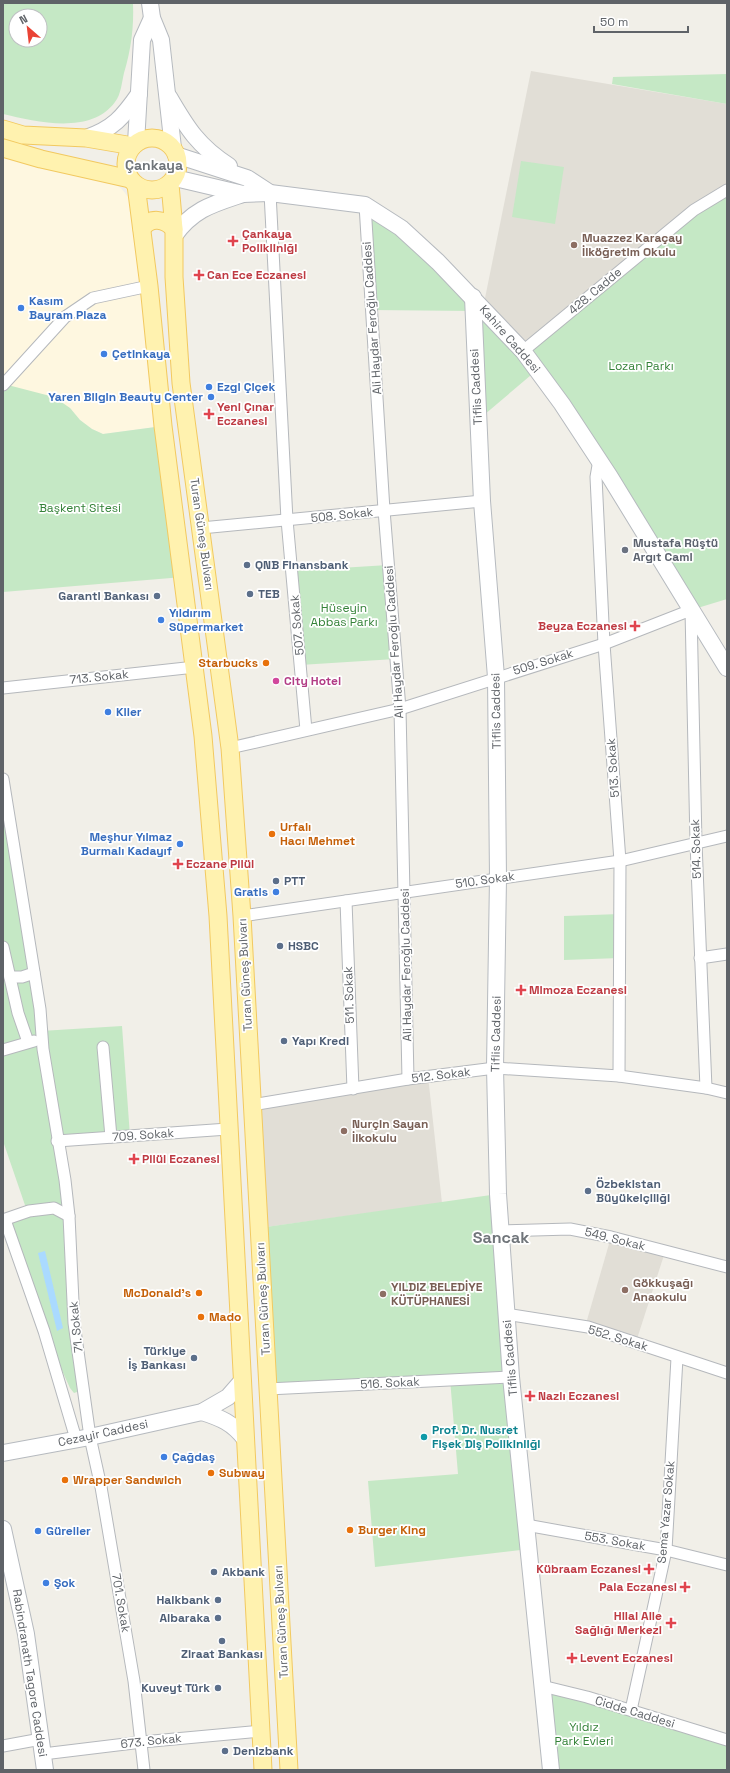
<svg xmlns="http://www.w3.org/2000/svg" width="730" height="1773" font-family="'Space Grotesk',sans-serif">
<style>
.commercial{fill:#fef7e0}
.education{fill:#e1ded6}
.green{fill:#c5e8c5;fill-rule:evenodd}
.water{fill:#aadaff}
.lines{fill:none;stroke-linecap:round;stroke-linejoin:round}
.street-casing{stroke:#b5b8bc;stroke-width:13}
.secondary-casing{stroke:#b6babf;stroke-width:18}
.primary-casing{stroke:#f2c960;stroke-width:19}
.street{stroke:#fff;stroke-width:11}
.secondary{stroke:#fff;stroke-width:16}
.primary{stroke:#fff2af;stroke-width:17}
.health-dot{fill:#e0444e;stroke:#fff;stroke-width:1.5}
.education-dot{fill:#8d6e63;stroke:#fff;stroke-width:1.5}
.shop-dot{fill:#3f7fe0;stroke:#fff;stroke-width:1.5}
.worship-dot{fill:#6b7280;stroke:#fff;stroke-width:1.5}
.service-dot{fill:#5c6f8a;stroke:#fff;stroke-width:1.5}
.food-dot{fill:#e8710a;stroke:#fff;stroke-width:1.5}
.hotel-dot{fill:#d1479c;stroke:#fff;stroke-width:1.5}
.culture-dot{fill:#0f9aa8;stroke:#fff;stroke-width:1.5}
.labels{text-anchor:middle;stroke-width:3.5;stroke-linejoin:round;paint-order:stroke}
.health-label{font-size:12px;font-weight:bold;fill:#be3a42;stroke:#fff;text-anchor:start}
.education-label{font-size:12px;font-weight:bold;fill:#785e54;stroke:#fff;text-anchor:start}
.street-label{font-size:12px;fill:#5f6368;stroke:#fff}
.shop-label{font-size:12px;font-weight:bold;fill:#366cbe;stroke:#fff;text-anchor:start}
.park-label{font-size:12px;fill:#348238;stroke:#fff}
.worship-label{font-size:12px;font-weight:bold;fill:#5b616d;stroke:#fff;text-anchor:start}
.service-label{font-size:12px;font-weight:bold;fill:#4e5e75;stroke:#fff;text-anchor:start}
.food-label{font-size:12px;font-weight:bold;fill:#c56008;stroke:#fff;text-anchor:start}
.hotel-label{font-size:12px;font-weight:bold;fill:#b23c85;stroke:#fff;text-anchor:start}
.culture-label{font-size:12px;font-weight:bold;fill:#0d838f;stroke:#fff;text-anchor:start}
.quarter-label{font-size:14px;font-weight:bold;fill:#70757a;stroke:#fff}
.district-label{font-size:16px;font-weight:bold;fill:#70757a;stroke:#fff}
</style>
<rect width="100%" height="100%" fill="#f1efe8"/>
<path class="commercial" d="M3 138 21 153 94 171 121 188 129 198 163 426 103 434 92 429 80 420 70 408 24 390 3 385Z"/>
<g class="education">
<path d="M531 71 727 104V190L523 351 483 308Z"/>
<path d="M428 1076 442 1203 259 1228 252 1105Z"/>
<path d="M611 1237 665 1252 636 1342 585 1327Z"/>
</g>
<g class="green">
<path d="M3 3H133C134 28 131 49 124 73 122 81 121 95 115 102 91 135 37 122 3 114ZM16 16H40V40H16Z"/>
<path d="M727 74V104L612 84 613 77Z"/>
<path d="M521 161 564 167 555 224 512 217Z"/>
<path d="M727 190V599L691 610 537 370 478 420 473 311 371 310 365 205 523 351Z"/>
<path d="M4 384 54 397 70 408 80 420 92 429 103 434 163 426 183 577 3 592Z"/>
<path d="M388 565 395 659 300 665 292 571Z"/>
<path d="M3 779 41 1031 122 1026 130 1136 58 1141 69 1216 77 1392 74 1393 70 1388 44 1331 5 1220 27 1211 3 1141V978L10 977 3 947Z"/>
<path d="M620 914V958L564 960V916Z"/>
<path d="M498 1194 529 1549 375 1567 368 1481 458 1474 450 1379 268 1389 259 1228Z"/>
<path d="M542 1686 727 1740V1770H551Z"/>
</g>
<path class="water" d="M45 1251 63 1328 57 1331 38 1253Z"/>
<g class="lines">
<g class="street-casing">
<g id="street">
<path d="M270 193 287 520 306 730"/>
<path d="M365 205 384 510 400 709 408 1079"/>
<path d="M523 351 694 210 727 190"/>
<path d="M3 385 65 317 93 298 149 286"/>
<path d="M599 460 596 477 604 644 620 861 619 1076"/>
<path d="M201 528 482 501"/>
<path d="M3 688 195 667"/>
<path d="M230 748 400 709 604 644 691 610 696 843 706 1088"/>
<path d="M3 779 40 1009 43 1049 65 1180 69 1216 74 1323 90 1437 101 1487 134 1681 144 1770"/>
<path d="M346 901 353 1089"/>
<path d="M242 916 620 861 727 836"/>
<path d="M3 947 18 1013 28 1042"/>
<path d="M700 958 727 954"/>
<path d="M10 977H22L34 973"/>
<path d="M103 1047 111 1137"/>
<path d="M3 1050 34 1041"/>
<path d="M252 1105 408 1079 495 1068 619 1076 706 1088 727 1093"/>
<path d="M57 1141 228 1129"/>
<path d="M3 1220 29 1211 54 1208 69 1216"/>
<path d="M5 1220 44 1331 76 1439"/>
<path d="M500 1231 570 1229 611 1237 727 1267"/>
<path d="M506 1314 588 1327 727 1373"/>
<path d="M268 1389 511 1377"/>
<path d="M526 1525 666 1550 727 1565"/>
<path d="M542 1686 587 1697 727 1740"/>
<path d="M631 1710 666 1550 677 1358"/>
<path d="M3 1746 41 1739"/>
<path d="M43 1754 142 1742 261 1731"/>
</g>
</g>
<g class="secondary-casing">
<g id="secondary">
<path d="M150 3 152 18 161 40 173 148"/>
<path d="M169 97C187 128 198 146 229 166"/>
<path d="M86 138C113 129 123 117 139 94"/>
<path d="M136 143 142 40 152 18"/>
<path d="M176 155 247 178 270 193 365 205 401 228 438 262 523 351 562 404 610 477 727 668"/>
<path d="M175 178 243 194 270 193"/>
<path d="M174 236C193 209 213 204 243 194"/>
<path d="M473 297 482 501 496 677 498 878 495 1068 498 1194 511 1377 551 1770"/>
<path d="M202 1412C221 1418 233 1423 245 1439"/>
<path d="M3 1453 90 1437 202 1412 228 1397 242 1381"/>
<path d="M3 1529 26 1634 45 1770"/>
</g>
</g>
<g class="primary-casing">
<g id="primary">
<path d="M3 129 23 135 86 138 133 146"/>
<circle cx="152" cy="164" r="26"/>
<path d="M3 148 41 159 130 179"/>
<path d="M170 184 174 229V277L181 383 230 748 242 916 289 1770"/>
<path d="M136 185 149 286 163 426 203 736 218 916 263 1770"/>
<path d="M142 229C150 216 165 219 174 229"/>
</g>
</g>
<use href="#street" class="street"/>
<use href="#secondary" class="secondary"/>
<use href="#primary" class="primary"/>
</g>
<g class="health-dot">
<path d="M231 235h4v4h4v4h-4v4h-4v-4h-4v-4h4z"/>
<path d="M197 269h4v4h4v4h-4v4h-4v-4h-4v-4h4z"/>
<path d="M207 408h4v4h4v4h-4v4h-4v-4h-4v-4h4z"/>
<path d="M633 620h4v4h4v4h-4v4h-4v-4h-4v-4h4z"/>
<path d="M176 858h4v4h4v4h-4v4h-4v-4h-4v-4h4z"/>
<path d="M519 984h4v4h4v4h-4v4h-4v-4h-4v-4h4z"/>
<path d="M132 1153h4v4h4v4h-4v4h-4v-4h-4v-4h4z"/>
<path d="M528 1390h4v4h4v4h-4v4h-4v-4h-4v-4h4z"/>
<path d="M647 1563h4v4h4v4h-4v4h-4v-4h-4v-4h4z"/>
<path d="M683 1581h4v4h4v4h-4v4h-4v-4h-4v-4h4z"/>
<path d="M669 1617h4v4h4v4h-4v4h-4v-4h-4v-4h4z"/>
<path d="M570 1652h4v4h4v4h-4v4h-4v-4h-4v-4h4z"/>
</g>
<g class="education-dot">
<circle cx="574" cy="245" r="4"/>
<circle cx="344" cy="1131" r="4"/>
<circle cx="625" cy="1290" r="4"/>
<circle cx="383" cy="1294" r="4"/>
</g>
<g class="shop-dot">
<circle cx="21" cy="308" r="4"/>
<circle cx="104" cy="354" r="4"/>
<circle cx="209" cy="387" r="4"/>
<circle cx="211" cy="397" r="4"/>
<circle cx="161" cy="620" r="4"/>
<circle cx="108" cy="712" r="4"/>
<circle cx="180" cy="844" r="4"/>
<circle cx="276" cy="892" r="4"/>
<circle cx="164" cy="1457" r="4"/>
<circle cx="38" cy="1531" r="4"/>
<circle cx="46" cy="1583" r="4"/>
</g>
<circle class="worship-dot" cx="625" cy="550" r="4"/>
<g class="service-dot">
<circle cx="247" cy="565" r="4"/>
<circle cx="250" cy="594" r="4"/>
<circle cx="157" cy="596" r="4"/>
<circle cx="276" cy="881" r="4"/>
<circle cx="280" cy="946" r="4"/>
<circle cx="284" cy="1041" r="4"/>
<circle cx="588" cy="1191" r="4"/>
<circle cx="194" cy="1358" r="4"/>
<circle cx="214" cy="1572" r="4"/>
<circle cx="218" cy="1600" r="4"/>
<circle cx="218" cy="1618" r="4"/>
<circle cx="222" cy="1641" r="4"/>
<circle cx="218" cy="1688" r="4"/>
<circle cx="225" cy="1751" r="4"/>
</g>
<g class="food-dot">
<circle cx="266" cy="663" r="4"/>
<circle cx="272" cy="834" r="4"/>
<circle cx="199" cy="1293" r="4"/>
<circle cx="201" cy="1317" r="4"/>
<circle cx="211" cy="1473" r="4"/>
<circle cx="65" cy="1480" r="4"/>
<circle cx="350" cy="1530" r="4"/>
</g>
<circle class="hotel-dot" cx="276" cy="681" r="4"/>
<circle class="culture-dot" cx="424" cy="1437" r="4"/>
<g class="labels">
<g class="health-label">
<text x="242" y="238">Çankaya<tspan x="242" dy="14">Polikliniği</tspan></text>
<text x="207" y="279">Can Ece Eczanesi</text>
<text x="217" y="411">Yeni Çınar<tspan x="217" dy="14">Eczanesi</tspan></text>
<text x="627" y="630" text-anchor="end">Beyza Eczanesi</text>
<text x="186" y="868">Eczane Pilül</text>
<text x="529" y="994">Mimoza Eczanesi</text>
<text x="142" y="1163">Pilül Eczanesi</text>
<text x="538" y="1400">Nazlı Eczanesi</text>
<text x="641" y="1573" text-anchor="end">Kübraam Eczanesi</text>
<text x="677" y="1591" text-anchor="end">Pala Eczanesi</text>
<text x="662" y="1620" text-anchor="end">Hilal Aile<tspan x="662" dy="14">Sağlığı Merkezi</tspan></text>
<text x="580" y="1662">Levent Eczanesi</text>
</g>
<g class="education-label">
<text x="582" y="242">Muazzez Karaçay<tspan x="582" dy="14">İlköğretim Okulu</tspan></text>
<text x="352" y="1128">Nurçin Sayan<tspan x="352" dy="14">İlkokulu</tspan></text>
<text x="633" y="1287">Gökkuşağı<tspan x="633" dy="14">Anaokulu</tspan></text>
<text x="391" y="1291">YILDIZ BELEDİYE<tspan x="391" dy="14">KÜTÜPHANESİ</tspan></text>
</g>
<g class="street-label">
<text transform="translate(595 291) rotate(-40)" y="4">428. Cadde</text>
<text transform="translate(372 318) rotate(-94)" y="4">Ali Haydar Feroğlu Caddesi</text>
<text transform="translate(510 339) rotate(49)" y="4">Kahire Caddesi</text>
<text transform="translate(476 387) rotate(-93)" y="4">Tiflis Caddesi</text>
<text transform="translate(342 515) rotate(-6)" y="4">508. Sokak</text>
<text transform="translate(202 534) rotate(82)" y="4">Turan Güneş Bulvarı</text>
<text transform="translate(297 625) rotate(-95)" y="4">507. Sokak</text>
<text transform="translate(394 642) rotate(-94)" y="4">Ali Haydar Feroğlu Caddesi</text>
<text transform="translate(543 662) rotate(-17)" y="4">509. Sokak</text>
<text transform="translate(99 677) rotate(-6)" y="4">713. Sokak</text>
<text transform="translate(496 711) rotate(-91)" y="4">Tiflis Caddesi</text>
<text transform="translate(613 768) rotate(-94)" y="4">513. Sokak</text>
<text transform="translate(696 849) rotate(-92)" y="4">514. Sokak</text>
<text transform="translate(485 880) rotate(-8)" y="4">510. Sokak</text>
<text transform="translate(406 965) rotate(-91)" y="4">Ali Haydar Feroğlu Caddesi</text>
<text transform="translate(245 975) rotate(-93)" y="4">Turan Güneş Bulvarı</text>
<text transform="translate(349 995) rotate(-92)" y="4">511. Sokak</text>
<text transform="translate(496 1034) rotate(-89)" y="4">Tiflis Caddesi</text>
<text transform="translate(441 1075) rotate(-7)" y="4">512. Sokak</text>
<text transform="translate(143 1135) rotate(-4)" y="4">709. Sokak</text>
<text transform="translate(615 1239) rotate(14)" y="4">549. Sokak</text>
<text transform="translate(263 1299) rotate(-93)" y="4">Turan Güneş Bulvarı</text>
<text transform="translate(76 1327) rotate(-96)" y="4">71. Sokak</text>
<text transform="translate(618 1338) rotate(17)" y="4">552. Sokak</text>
<text transform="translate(510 1358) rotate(-95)" y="4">Tiflis Caddesi</text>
<text transform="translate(390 1383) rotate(-3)" y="4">516. Sokak</text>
<text transform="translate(103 1433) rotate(-12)" y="4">Cezayir Caddesi</text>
<text transform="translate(666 1512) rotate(-85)" y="4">Sema Yazar Sokak</text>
<text transform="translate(615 1541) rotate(10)" y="4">553. Sokak</text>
<text transform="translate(121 1603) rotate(80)" y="4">701. Sokak</text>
<text transform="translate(281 1622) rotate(-93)" y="4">Turan Güneş Bulvarı</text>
<text transform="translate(30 1673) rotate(81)" y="4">Rabindranath Tagore Caddesi</text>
<text transform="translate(635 1712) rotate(17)" y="4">Cidde Caddesi</text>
<text transform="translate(151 1741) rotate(-6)" y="4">673. Sokak</text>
</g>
<g class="shop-label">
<text x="29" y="305">Kasım<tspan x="29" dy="14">Bayram Plaza</tspan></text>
<text x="112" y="358">Çetinkaya</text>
<text x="217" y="391">Ezgi Çiçek</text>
<text x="203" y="401" text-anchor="end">Yaren Bilgin Beauty Center</text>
<text x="169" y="617">Yıldırım<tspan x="169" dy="14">Süpermarket</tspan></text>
<text x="116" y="716">Kiler</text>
<text x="172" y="841" text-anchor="end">Meşhur Yılmaz<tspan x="172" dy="14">Burmalı Kadayıf</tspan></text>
<text x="268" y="896" text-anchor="end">Gratis</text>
<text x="172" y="1461">Çağdaş</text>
<text x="46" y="1535">Güreller</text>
<text x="54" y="1587">Şok</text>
</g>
<g class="park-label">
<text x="641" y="370">Lozan Parkı</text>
<text x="80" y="512">Başkent Sitesi</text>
<text x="344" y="612">Hüseyin<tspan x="344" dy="14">Abbas Parkı</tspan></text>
<text x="584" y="1731">Yıldız<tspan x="584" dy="14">Park Evleri</tspan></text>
</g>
<g class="worship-label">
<text x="633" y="547">Mustafa Rüştü<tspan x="633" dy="14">Argıt Cami</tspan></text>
</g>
<g class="service-label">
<text x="255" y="569">QNB Finansbank</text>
<text x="258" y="598">TEB</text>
<text x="149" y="600" text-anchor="end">Garanti Bankası</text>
<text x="284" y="885">PTT</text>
<text x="288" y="950">HSBC</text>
<text x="292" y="1045">Yapı Kredi</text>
<text x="596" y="1188">Özbekistan<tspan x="596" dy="14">Büyükelçiliği</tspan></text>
<text x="186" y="1355" text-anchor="end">Türkiye<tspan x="186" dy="14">İş Bankası</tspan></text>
<text x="222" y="1576">Akbank</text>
<text x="210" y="1604" text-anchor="end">Halkbank</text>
<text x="210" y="1622" text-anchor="end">Albaraka</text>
<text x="222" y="1658" text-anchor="middle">Ziraat Bankası</text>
<text x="210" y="1692" text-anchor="end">Kuveyt Türk</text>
<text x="233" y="1755">Denizbank</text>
</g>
<g class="food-label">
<text x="258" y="667" text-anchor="end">Starbucks</text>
<text x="280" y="831">Urfalı<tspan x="280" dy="14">Hacı Mehmet</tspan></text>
<text x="191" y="1297" text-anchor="end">McDonald's</text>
<text x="209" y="1321">Mado</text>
<text x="219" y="1477">Subway</text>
<text x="73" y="1484">Wrapper Sandwich</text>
<text x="358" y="1534">Burger King</text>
</g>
<g class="hotel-label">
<text x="284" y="685">City Hotel</text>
</g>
<g class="culture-label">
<text x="432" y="1434">Prof. Dr. Nusret<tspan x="432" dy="14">Fişek Diş Polikinliği</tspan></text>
</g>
<g class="quarter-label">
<text x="154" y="170">Çankaya</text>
</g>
<g class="district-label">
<text x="501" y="1243">Sancak</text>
</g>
</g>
<rect width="730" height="1773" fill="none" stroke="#5f6368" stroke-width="8"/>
<g transform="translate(28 28) rotate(332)"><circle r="19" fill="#ffffff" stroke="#bfc1c3"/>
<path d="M0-3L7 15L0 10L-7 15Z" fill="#ea4335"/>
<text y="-6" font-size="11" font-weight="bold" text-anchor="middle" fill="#5f6368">N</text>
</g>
<path d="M594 26v6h94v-6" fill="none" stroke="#5f6368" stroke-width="2"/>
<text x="600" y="26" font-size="12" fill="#5f6368" stroke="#ffffff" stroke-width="3" paint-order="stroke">50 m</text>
</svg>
